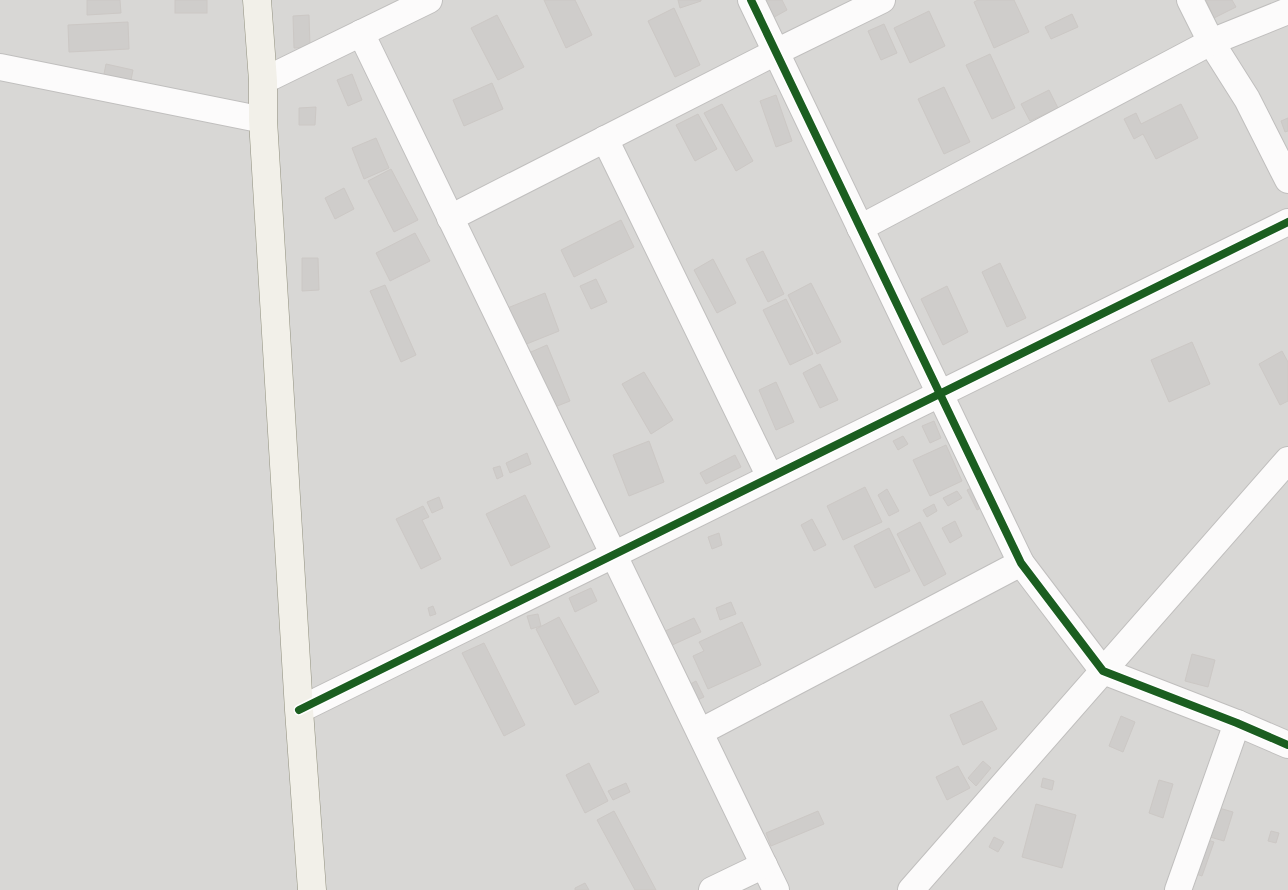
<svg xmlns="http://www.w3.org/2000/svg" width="1288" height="890" font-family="'Sofia Sans Condensed',sans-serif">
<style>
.residential{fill:#d8d7d5}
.building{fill:#cfcdcb;stroke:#ccc8c5}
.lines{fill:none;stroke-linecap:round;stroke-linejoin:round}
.street-casing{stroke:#c0bfbe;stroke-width:28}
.secondary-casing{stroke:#91907e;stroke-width:29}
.street{stroke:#fcfbfb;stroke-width:26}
.secondary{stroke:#f2f0e9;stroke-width:28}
.cycleway-casing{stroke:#fff;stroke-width:11}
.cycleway{stroke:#1b5e20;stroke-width:8}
</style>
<rect width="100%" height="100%" fill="#e9e7e4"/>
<rect class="residential" x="0" y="0" width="1288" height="890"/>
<g class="building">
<path d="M87 0H120L121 13 87 15Z"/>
<rect x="175" y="0" width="32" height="13"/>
<path d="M544 0H575L592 35 566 48Z"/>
<path d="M678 0H701V1L680 8Z"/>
<path d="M757 0H782L787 10 767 21Z"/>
<path d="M978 0H1014L1029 32 994 48 974 2Z"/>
<path d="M1206 0H1232L1236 7 1214 18Z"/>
<path d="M674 8 700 65 675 77 648 21Z"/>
<path d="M929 11 945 46 910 63 894 28Z"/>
<path d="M1072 14 1078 27 1051 39 1045 27Z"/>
<path d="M309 15 310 47 294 48 293 16Z"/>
<path d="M497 15 524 67 498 80 471 28Z"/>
<path d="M128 22 129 49 69 52 68 25Z"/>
<path d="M884 24 897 53 881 60 868 31Z"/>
<path d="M990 54 1015 108 992 119 966 65Z"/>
<path d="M106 64 133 70 130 85 103 79Z"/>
<path d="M352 74 362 100 348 106 337 80Z"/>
<path d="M492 83 503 109 464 126 453 100Z"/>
<path d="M944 87 970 142 944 154 918 99Z"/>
<path d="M1049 90 1058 108 1030 121 1021 104Z"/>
<path d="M776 95 792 141 776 147 760 101Z"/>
<path d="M722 104 753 161 736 171 704 113Z"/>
<path d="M1181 104 1198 138 1156 159 1143 134 1134 139 1124 119 1136 113 1141 124Z"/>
<path d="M316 107 315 125H299V108Z"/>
<path d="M698 114 717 149 695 161 676 125Z"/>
<path d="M1288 118V131L1285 132 1281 121Z"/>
<path d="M376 138 389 168 364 179 352 148Z"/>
<path d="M391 169 418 220 394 232 368 181Z"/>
<path d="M344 188 354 209 335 219 325 198Z"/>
<path d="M621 220 634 247 574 277 561 250Z"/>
<path d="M415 233 430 261 390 281 376 253Z"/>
<path d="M763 251 784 294 768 302 746 259Z"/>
<path d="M302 258H318L319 290 302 291Z"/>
<path d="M713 259 736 303 717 313 694 270Z"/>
<path d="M1000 263 1026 318 1007 327 982 272Z"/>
<path d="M596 279 607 302 591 309 580 286Z"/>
<path d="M811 283 841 342 817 354 788 295Z"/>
<path d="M385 285 416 355 401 362 370 291Z"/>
<path d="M947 286 968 332 943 345 921 299Z"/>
<path d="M545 293 559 331 519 347 505 309Z"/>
<path d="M786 299 813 354 790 365 763 310Z"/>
<path d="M1192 342 1210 384 1169 402 1151 360Z"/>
<path d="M547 345 570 401 547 410 524 355Z"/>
<path d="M1282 351 1288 362V401L1280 405 1259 364Z"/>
<path d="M820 364 838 400 820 408 803 373Z"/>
<path d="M644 372 673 420 651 434 622 384Z"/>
<path d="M776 382 794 422 776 430 759 390Z"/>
<path d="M934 421 941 438 930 443 922 426Z"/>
<path d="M903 436 908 444 898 450 893 441Z"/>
<path d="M649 441 664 482 629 496 613 455Z"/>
<path d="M946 445 962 481 930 496 913 460Z"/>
<path d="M527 453 531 464 510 473 506 463Z"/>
<path d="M735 455 741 467 706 484 700 473Z"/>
<path d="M500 466 503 476 497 479 493 468Z"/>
<path d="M976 486 986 505 977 510 967 490Z"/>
<path d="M865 487 882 522 843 540 827 506Z"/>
<path d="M887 489 899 511 889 516 878 495Z"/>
<path d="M957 491 962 498 948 506 943 498Z"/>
<path d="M525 495 550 547 511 566 486 514Z"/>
<path d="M439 497 443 508 432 513 427 502Z"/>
<path d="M934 504 937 511 927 517 923 510Z"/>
<path d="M423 506 429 517 422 520 441 559 421 569 396 519Z"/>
<path d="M812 519 826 545 814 551 801 525Z"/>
<path d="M955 521 962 536 950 543 942 528Z"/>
<path d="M920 522 946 574 924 586 897 534Z"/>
<path d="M889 528 910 571 875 588 854 546Z"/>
<path d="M719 533 722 545 712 549 708 537Z"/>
<path d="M591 588 597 601 575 612 569 598Z"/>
<path d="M731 602 736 614 720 620 716 608Z"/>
<path d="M433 606 436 614 430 616 428 608Z"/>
<path d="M538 614 541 626 531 629 527 616Z"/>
<path d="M559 617 599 692 575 705 536 629Z"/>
<path d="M694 618 701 632 670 646 663 632Z"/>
<path d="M742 622 761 665 708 689 693 656 704 651 699 642Z"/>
<path d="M484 643 525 725 504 736 462 653Z"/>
<path d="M1192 654 1215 660 1208 687 1185 681Z"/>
<path d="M696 681 704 697 691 703 683 688Z"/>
<path d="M982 701 997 729 963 745 950 715Z"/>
<path d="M1121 716 1135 722 1123 752 1109 746Z"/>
<path d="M983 761 991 768 976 786 968 778Z"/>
<path d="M589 763 608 801 585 813 566 775Z"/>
<path d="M958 766 970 788 947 800 936 777Z"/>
<path d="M1043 778 1054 781 1052 790 1041 787Z"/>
<path d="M1159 780 1173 784 1163 818 1149 813Z"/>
<path d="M626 783 630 792 613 800 608 791Z"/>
<path d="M1036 804 1076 815 1062 868 1022 857Z"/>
<path d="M1212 806 1233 812 1224 841 1203 835Z"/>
<path d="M614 811 656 890H635L597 820Z"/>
<path d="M818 811 824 824 771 846 766 833Z"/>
<path d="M1271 831 1279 833 1276 843 1268 841Z"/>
<path d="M994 837 1004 842 998 852 989 847Z"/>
<path d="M1202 838 1214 842 1202 876 1190 872Z"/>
<path d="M585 883 589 890H575V888Z"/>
</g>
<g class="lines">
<g class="street-casing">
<g id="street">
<path d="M751 0 1021 563 1103 671 1237 723 1288 745"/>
<path d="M1190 0 1211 42 1247 99 1288 180"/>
<path d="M361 33 776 890"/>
<path d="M0 67 263 120"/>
<path d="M263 81 429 0"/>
<path d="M605 139 770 477"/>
<path d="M450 218 776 52 882 0"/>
<path d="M860 228 1211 42 1288 11"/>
<path d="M299 710 1288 222"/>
<path d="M700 732 1021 563"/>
<path d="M712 890 764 865"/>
<path d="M911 890 1288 460"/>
<path d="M1178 890 1237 723"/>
</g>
</g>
<g class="secondary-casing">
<path id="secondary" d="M257 0 263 81V120L299 710 312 890"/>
</g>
<use href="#street" class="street"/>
<use href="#secondary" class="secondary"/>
<g class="cycleway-casing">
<g id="cycleway">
<path d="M751 0 1021 563 1103 671 1237 723 1288 745"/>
<path d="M299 710 1288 222"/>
</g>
</g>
<use href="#cycleway" class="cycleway"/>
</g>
</svg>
